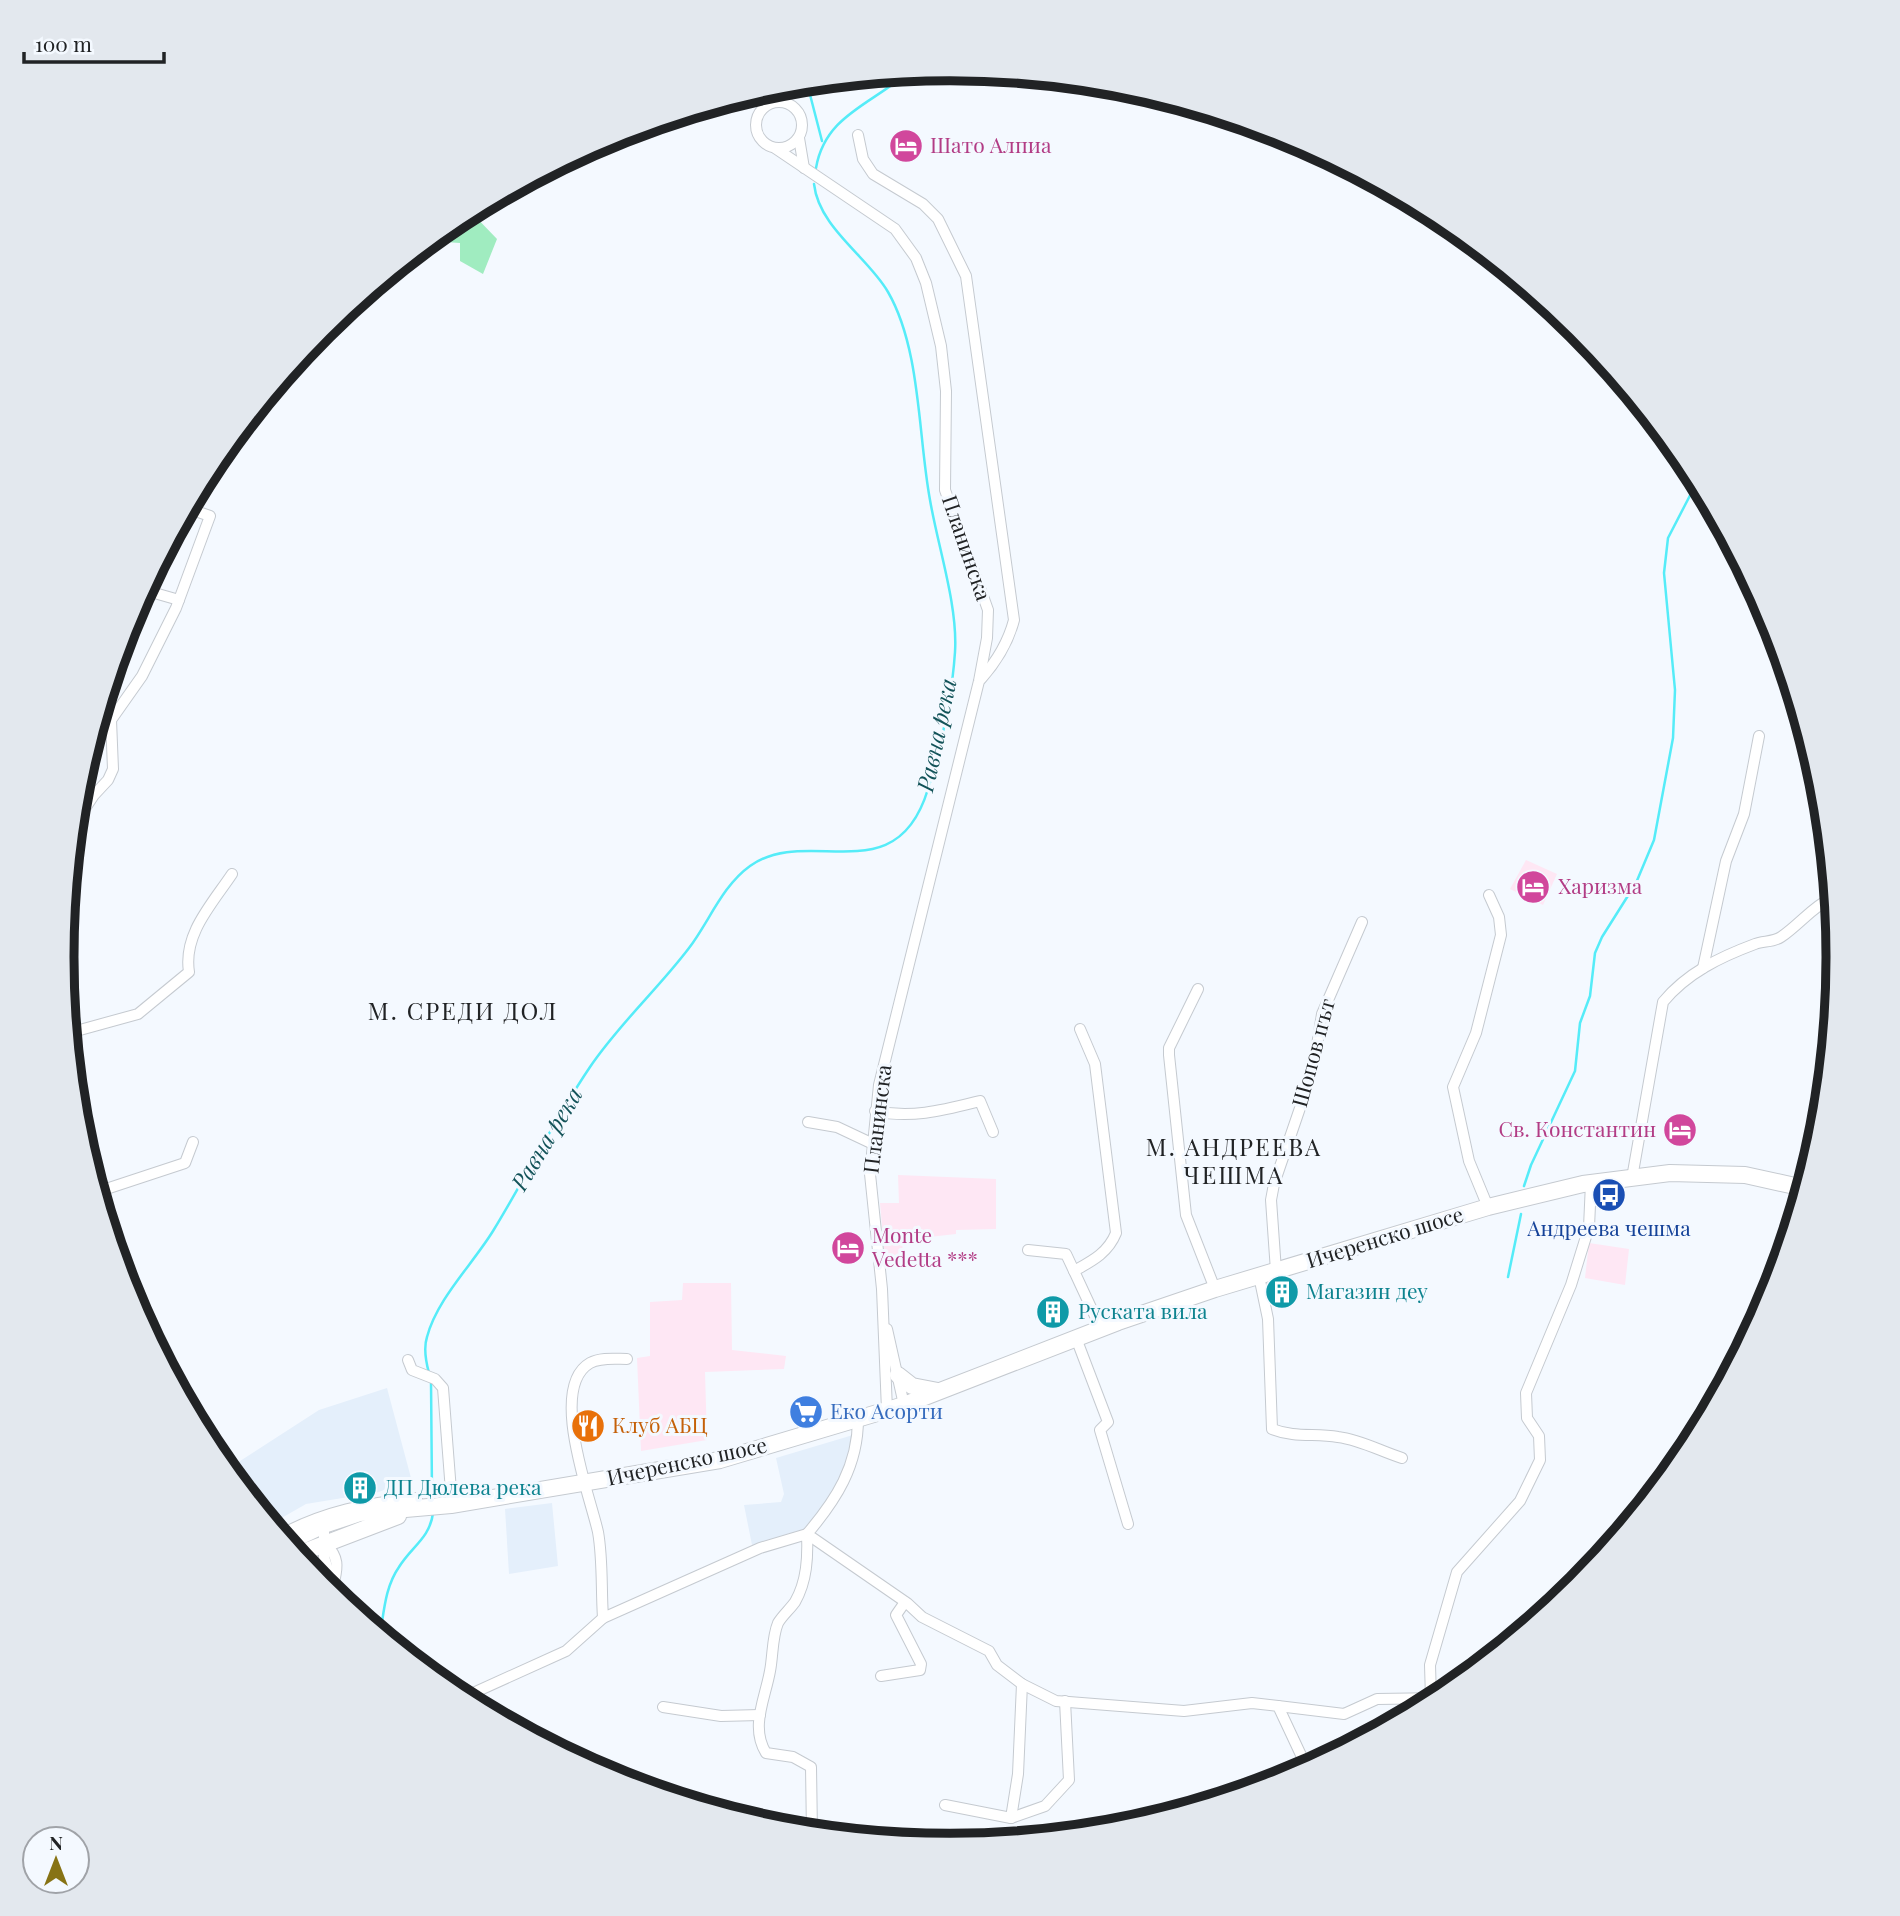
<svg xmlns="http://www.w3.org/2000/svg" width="1900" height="1916" font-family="'Playfair Display',serif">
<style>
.commercial{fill:#fee7f4}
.built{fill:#e4effb}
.green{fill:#a0ecc0}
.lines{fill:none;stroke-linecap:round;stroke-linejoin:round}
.stream{stroke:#55ecf8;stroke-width:2.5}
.street-casing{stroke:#c5cad0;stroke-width:12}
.secondary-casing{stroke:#c5cad0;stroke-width:18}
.street{stroke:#fff;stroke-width:10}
.secondary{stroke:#fff;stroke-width:16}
.labels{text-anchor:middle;stroke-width:6;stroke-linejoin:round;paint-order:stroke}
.hotel-label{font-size:21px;fill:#b23c85;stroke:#f4f9ff;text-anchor:start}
.street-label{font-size:21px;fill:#212325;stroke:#f4f9ff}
.transit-label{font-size:21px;fill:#164399;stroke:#f4f9ff}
.culture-label{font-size:21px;fill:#0d838f;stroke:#f4f9ff;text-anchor:start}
.shop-label{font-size:21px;fill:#366cbe;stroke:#f4f9ff;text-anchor:start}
.food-label{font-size:21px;fill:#c56008;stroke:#f4f9ff;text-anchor:start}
.water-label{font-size:23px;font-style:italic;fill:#135359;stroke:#f4f9ff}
.quarter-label{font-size:24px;letter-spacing:2px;fill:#212325;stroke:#f4f9ff}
.rim{fill:none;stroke:#212325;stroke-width:9}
</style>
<rect width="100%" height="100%" fill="#f4f9ff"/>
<g class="commercial">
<path d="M1526 860 1557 874 1543 905 1510 889Z"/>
<path d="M898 1175 996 1179V1229L956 1230V1234L902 1240 903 1257 885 1259 880 1203H899Z"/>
<path d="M1589 1243 1629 1249 1625 1285 1585 1278Z"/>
<path d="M683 1283H731L732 1350 786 1356 784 1369 705 1372 707 1440 641 1451 637 1358 650 1356V1302L682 1300Z"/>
</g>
<g class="built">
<path d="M387 1388 411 1478 379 1492 306 1504 271 1524 226 1470 319 1410Z"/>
<path d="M853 1435 844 1475 828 1502 805 1529 752 1545 744 1505 781 1502 784 1494 776 1458Z"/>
<path d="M552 1503 558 1566 509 1574 505 1509Z"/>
</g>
<path class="green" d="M470 211 497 239 483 274 460 261V243L430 241Z"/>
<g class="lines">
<g class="stream">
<path d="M807 83 822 141"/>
<path d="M816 168C825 116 870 105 906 74"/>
<path d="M1524 1186 1531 1165 1575 1071 1580 1023 1590 996 1595 953 1602 937 1636 883 1654 840 1673 738 1675 690 1664 573 1668 538 1698 480"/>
<path d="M1508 1277 1521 1214"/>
<path d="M429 1373C426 1362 423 1349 427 1337 437 1299 472 1265 493 1231 526 1177 554 1120 590 1067 619 1024 658 989 689 948 709 922 722 886 750 866 808 824 896 895 928 789 941 746 952 697 955 652 958 606 938 547 930 500 918 436 921 349 888 292 868 257 819 228 814 184"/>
<path d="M431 1381 432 1492"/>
<path d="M380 1635C384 1612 385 1587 399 1567 411 1547 430 1538 433 1513"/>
</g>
<g class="street-casing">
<g id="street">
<circle cx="779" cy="125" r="23"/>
<path d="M858 135 863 159 873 174 923 204 938 219 966 276 1014 620C1008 643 997 661 981 679"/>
<path d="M799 138 804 168"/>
<path d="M775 148 895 229 916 258 926 283 941 346 946 391 945 490 988 610 987 638 979 681 879 1085 870 1174 882 1289 887 1410"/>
<path d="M144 590 179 600"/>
<path d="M74 825 94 795 108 780 113 769 111 720 142 676 176 608 210 516 187 508"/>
<path d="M1703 968 1726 861 1744 814 1759 736"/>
<path d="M1198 989 1169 1048V1055L1186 1215 1215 1289"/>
<path d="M1080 1029 1095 1064 1116 1233C1108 1253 1092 1261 1074 1271L1101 1329"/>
<path d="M69 1033 138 1014 189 972C183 934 212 904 232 874"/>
<path d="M875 1111C912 1119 944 1110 980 1101L993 1132"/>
<path d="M808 1122 837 1127 871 1143"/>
<path d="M1632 1178 1663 1002C1687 973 1720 957 1755 944 1763 941 1774 942 1781 937 1800 924 1812 907 1833 897"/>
<path d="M97 1192 185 1163 193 1142"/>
<path d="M1488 1207 1469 1161 1453 1087 1476 1033 1501 935 1499 917 1489 895"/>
<path d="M1028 1250 1066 1254 1074 1271"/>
<path d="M1276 1271 1271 1200 1274 1184 1313 1070 1322 1014 1362 922"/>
<path d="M1259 1276 1268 1319 1272 1429C1295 1438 1315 1433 1338 1437 1361 1440 1380 1451 1402 1458"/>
<path d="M887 1329 904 1405"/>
<path d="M1076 1338 1108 1422 1100 1430 1128 1524"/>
<path d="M627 1359C616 1359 601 1357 590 1363 548 1387 590 1496 598 1532 603 1560 601 1589 603 1618L760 1548 807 1534C808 1557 807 1581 795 1602 790 1609 782 1616 778 1623 772 1637 773 1656 770 1671 765 1699 750 1727 766 1753L793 1757 811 1767 812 1833"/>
<path d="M408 1360 412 1370 435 1379 443 1388 452 1504"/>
<path d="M858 1419C858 1466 836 1500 807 1534L907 1603 922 1617 989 1651 997 1665 1022 1684 1056 1701 1184 1711 1252 1703 1278 1706 1308 1770"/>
<path d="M209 1449 219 1445"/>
<path d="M324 1525V1557L333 1586"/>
<path d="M280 1535C325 1511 367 1503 417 1498"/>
<path d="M326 1544C344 1563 334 1573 332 1595"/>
<path d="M881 1676 920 1670 921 1664 896 1615 905 1602"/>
<path d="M1431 1698 1430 1665 1457 1572 1520 1501 1540 1460 1539 1436 1527 1418 1526 1393 1571 1285 1589 1227 1591 1183"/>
<path d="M460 1699 566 1651 603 1618"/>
<path d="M1278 1706 1344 1714 1377 1699 1442 1698"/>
<path d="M663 1707 721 1716 760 1715"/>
<path d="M945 1805 1011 1818 1018 1774 1022 1684"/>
<path d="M1011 1818 1045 1806 1069 1780 1065 1701"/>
</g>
</g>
<g class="secondary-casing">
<g id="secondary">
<path d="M898 1375 912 1386 938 1391"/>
<path d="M286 1543 324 1525 360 1513 451 1505 720 1460 904 1405 1118 1322 1215 1289 1488 1207 1583 1184 1670 1173 1745 1175 1804 1188"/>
<path d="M296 1555 398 1516"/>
</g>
</g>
<use href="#street" class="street"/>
<use href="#secondary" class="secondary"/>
</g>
<defs>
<g id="hotel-disc" transform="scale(1.75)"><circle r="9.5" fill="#d1479c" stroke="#f4f9ff"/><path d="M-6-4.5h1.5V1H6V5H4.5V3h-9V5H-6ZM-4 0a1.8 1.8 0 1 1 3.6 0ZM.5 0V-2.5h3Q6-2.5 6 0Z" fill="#fff"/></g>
<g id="bus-disc" transform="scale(1.75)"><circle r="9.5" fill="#1a4fb4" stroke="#f4f9ff"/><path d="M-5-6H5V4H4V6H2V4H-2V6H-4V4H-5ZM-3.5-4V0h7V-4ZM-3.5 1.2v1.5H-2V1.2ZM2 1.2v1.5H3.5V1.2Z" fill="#fff"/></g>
<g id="building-disc" transform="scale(1.75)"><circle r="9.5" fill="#0f9aa8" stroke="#f4f9ff"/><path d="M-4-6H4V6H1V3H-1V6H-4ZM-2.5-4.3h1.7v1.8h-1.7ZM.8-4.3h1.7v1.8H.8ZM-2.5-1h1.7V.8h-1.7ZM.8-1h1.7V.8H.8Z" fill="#fff"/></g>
<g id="supermarket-disc" transform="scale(1.75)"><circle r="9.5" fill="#3f7fe0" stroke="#f4f9ff"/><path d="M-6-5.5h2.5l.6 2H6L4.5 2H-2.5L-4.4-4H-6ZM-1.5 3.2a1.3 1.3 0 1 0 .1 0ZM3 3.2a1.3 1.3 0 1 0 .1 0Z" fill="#fff"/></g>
<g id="restaurant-disc" transform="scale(1.75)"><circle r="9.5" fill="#e8710a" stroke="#f4f9ff"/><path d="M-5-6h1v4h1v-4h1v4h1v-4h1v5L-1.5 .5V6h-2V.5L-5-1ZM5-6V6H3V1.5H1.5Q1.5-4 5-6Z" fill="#fff"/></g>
</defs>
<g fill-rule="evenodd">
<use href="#hotel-disc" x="906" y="146"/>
<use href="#hotel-disc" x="1533" y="887"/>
<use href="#hotel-disc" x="1680" y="1130"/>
<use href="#bus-disc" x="1609" y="1195"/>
<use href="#hotel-disc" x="848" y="1248"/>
<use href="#building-disc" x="1282" y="1292"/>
<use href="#building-disc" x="1053" y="1312"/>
<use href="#supermarket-disc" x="806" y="1412"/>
<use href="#restaurant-disc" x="588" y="1426"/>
<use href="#building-disc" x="360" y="1488"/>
</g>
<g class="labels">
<g class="hotel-label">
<text x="930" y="153">Шато Алпиа</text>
<text x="1558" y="894">Харизма</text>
<text x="1656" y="1137" text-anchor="end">Св. Константин</text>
<text x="872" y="1243">Monte<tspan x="872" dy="24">Vedetta ***</tspan></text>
</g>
<g class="street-label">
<text transform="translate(966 548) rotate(71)" y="7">Планинска</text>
<text transform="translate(1314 1053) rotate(-75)" y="7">Шопов път</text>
<text transform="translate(878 1119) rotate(-83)" y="7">Планинска</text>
<text transform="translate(1385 1238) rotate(-17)" y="7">Ичеренско шосе</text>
<text transform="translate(687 1462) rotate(-12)" y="7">Ичеренско шосе</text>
</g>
<g class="transit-label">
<text x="1609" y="1236">Андреева чешма</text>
</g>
<g class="culture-label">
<text x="1306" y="1299">Магазин деу</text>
<text x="1078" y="1319">Руската вила</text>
<text x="384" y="1495">ДП Дюлева река</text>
</g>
<g class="shop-label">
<text x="830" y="1419">Еко Асорти</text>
</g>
<g class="food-label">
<text x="612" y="1433">Клуб АБЦ</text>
</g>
<g class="water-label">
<text transform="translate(937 735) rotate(-78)" y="8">Равна река</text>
<text transform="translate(547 1139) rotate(-59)" y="8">Равна река</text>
</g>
<g class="quarter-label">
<text x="463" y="1020">М. СРЕДИ ДОЛ</text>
<text x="1234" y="1156">М. АНДРЕЕВА<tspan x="1234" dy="28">ЧЕШМА</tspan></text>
</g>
</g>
<path d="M0 0H1900V1916H0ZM74 957a876 876 0 1 1 1752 0a876 876 0 1 1-1752 0Z" fill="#e3e8ee" fill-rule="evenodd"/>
<path class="rim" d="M74 957a876 876 0 1 1 1752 0a876 876 0 1 1-1752 0Z"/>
<g transform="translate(56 1860)"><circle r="33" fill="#f4f9ff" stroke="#a0a3a8" stroke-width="2"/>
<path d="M0-5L12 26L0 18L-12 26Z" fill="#877315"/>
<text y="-10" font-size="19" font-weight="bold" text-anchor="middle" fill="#212325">N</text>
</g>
<path d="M24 52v10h140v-10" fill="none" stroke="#212325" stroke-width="3.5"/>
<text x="35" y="52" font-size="21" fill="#212325" stroke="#f4f9ff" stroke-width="5" paint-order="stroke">100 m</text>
</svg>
